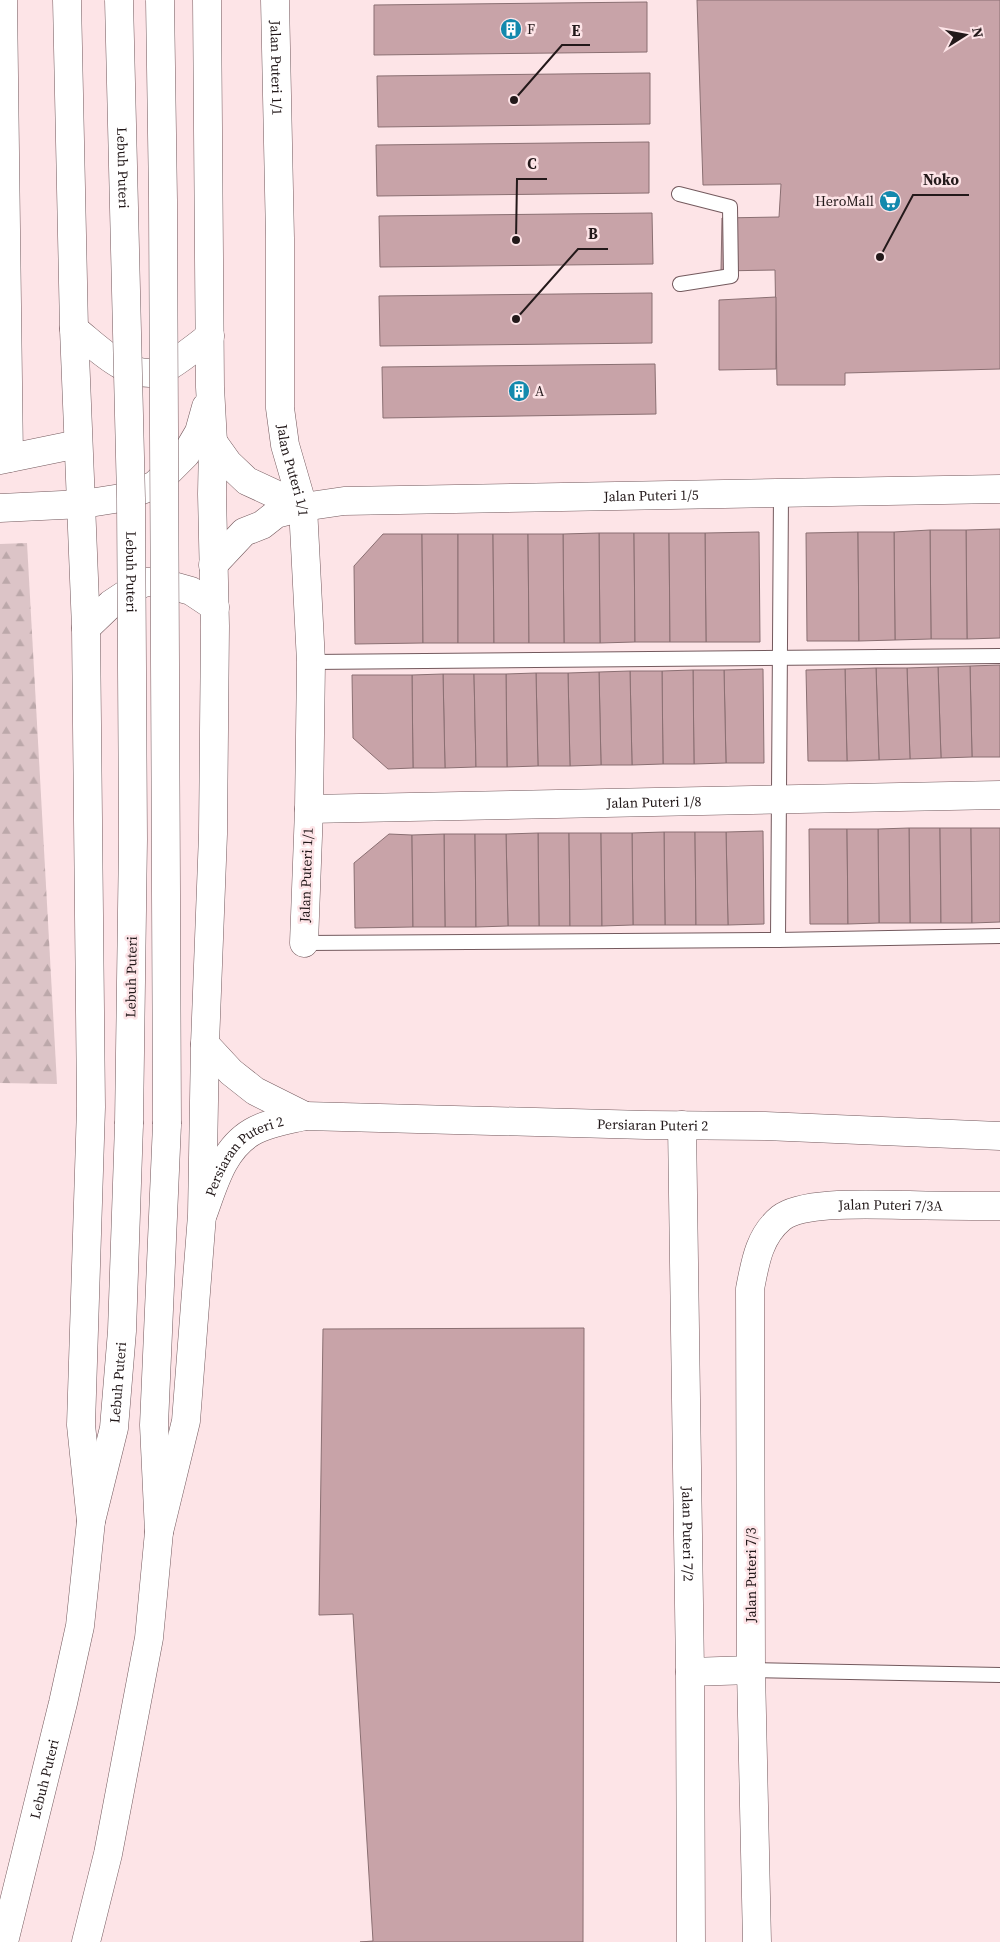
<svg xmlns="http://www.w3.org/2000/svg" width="1000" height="1942" font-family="'Source Serif 4',serif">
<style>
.forest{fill:url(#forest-firs)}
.building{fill:#c8a3a8;stroke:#8a6f72}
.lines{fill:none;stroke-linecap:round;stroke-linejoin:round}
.service-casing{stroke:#73595d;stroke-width:16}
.minor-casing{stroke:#73595d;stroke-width:29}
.tertiary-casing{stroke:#73595d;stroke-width:29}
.secondary-casing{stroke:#73595d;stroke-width:29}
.service{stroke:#fff;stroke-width:14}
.minor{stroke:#fff;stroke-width:28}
.tertiary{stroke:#fff;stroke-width:28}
.secondary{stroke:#fff;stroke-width:28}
.secondary-bridge-casing{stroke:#73595d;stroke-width:29;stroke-linecap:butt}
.secondary-bridge{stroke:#fff;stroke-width:28}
.labels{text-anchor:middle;stroke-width:5;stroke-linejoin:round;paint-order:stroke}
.poi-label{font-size:14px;fill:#23191a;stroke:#fde4e7;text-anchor:start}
.street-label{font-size:14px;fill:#23191a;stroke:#fde4e7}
.leader{fill:none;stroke:#23191a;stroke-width:2}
.callout-dot{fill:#23191a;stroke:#fde4e7;stroke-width:2}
.callout-label{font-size:15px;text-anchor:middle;font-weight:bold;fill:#23191a;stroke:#fde4e7;stroke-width:5;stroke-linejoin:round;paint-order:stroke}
</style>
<defs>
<pattern id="forest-firs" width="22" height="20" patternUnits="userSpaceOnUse" patternTransform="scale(1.25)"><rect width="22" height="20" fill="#dcc4c7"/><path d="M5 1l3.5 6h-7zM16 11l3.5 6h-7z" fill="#bca8aa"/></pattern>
</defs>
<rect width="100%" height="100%" fill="#fde4e7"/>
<path class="forest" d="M27 543 57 1084 0 1083V544Z"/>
<g class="building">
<path d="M697 0H1000V369L845 373V385H777L775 270 721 271 722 218 779 217 781 184 703 185Z"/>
<path d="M647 2V52L374 55V5Z"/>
<path d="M650 73V124L378 127 377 76Z"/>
<path d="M649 142V193L377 196 376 145Z"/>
<path d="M652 213 653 264 380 267 379 216Z"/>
<path d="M652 293V343L380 346 379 296Z"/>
<path d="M776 297V369L719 370V300Z"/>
<path d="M655 364 656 414 383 418 382 367Z"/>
<path d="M1000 529V638L967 639 966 530Z"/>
<path d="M930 530H966L967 639H931Z"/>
<path d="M930 530 931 639 895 640 894 532Z"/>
<path d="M759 532 760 642H706L705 533Z"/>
<path d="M858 532 859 641H807L806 533Z"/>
<path d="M858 532H894L895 640 859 641Z"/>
<path d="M599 533H634L635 642 600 643Z"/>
<path d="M599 533 600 643H564L563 534Z"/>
<path d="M634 533H669L670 642H635Z"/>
<path d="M669 533H705L706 642H670Z"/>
<path d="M383 534H422L423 643 355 644 354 566Z"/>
<path d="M422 534H458V643H423Z"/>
<path d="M458 534H493L494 643H458Z"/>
<path d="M493 534H528L529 643H494Z"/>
<path d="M528 534H563L564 643H529Z"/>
<path d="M1000 665V757H972L970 666Z"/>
<path d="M970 666 972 757 941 758 938 667Z"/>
<path d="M938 667 941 758 910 759 907 668Z"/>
<path d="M876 668H907L910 759 879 760Z"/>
<path d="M876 668 879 760 847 761 845 669Z"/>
<path d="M763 669 764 763H726L724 670Z"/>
<path d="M845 669 847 761H808L806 670Z"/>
<path d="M693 670H724L726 763 694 764Z"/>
<path d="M693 670 694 764H663L662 671Z"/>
<path d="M630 671H662L663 764 632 765Z"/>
<path d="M630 671 632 765H601L599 672Z"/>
<path d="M599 672 601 765 570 766 568 673Z"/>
<path d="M536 673H568L570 766H538Z"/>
<path d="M536 673 538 766 507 767 506 674Z"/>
<path d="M443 674H474L476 767 445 768Z"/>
<path d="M443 674 445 768H413L412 675Z"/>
<path d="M474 674H506L507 767H476Z"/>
<path d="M352 675H412L413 768 388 769 353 738Z"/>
<path d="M909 828H940L941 923H910Z"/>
<path d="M909 828 910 923H879L878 829Z"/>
<path d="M940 828H971L972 923H941Z"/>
<path d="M971 828H1000V922L972 923Z"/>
<path d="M809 829H847L848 924H810Z"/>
<path d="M847 829H878L879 923 848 924Z"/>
<path d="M763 831 764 924 728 925 726 832Z"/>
<path d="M664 832H695L696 925H665Z"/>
<path d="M664 832 665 925H633L632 833Z"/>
<path d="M695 832H726L728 925H696Z"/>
<path d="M538 833H569L570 926H539Z"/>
<path d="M538 833 539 926H508L506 834Z"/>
<path d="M569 833H601L602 926H570Z"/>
<path d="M601 833H632L633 925 602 926Z"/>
<path d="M389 834 412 835 413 927 355 928 354 863Z"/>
<path d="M444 834H475L476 927H445Z"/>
<path d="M444 834 445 927H413L412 835Z"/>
<path d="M475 834H506L508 926 476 927Z"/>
<path d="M584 1328 583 1942H360L373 1941 353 1614 319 1615 323 1329Z"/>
</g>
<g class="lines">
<g class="service-casing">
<g id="service">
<path d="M679 194 730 207 731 276 680 284"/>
<path d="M781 493 778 940 1000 936"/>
<path d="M311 662 1000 656"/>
<path d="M304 943 778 940"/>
<path d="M751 1670 1000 1675"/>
</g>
</g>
<g class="minor-casing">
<g id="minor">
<path d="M3 0 9 458"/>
<path id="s1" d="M275 0 280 238V408L285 445 303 507 311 662 309 809 304 943"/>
<path d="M213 442 228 463 247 481 303 507"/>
<path d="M0 460 78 444"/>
<path d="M0 508 83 504"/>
<path id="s2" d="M213 565 244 532 262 525 276 514 303 507 344 501 1000 489"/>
<path id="s3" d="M309 809 1000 795"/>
<path id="s4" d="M682 1125 690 1672 691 1942"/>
<path d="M690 1672 751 1670"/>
<path id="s5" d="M757 1942 751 1670 750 1289C755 1263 759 1236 781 1218 804 1200 879 1205 909 1205 939 1206 970 1206 1000 1206"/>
</g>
</g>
<g class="tertiary-casing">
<g id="tertiary">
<path d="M205 1044 231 1072 255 1091 305 1116"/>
<path id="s6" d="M203 1214C214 1184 223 1149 252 1132 267 1123 288 1120 305 1116L646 1125 765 1126 1000 1136"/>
</g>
</g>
<g class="secondary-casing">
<g id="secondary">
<path d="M67 0 74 329 86 628 91 1107 81 1425 91 1521"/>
<path d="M74 329C97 347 126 379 158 372 168 369 200 344 210 336"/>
<path d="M83 504 121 498 155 485 186 454 199 432 206 407"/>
<path d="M86 628 111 604 144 582H159L191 591 215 607"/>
<path d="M159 1532 186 1421 202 1215 205 1044 213 834 215 626 212 494 213 442 210 387 207 0"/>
<path id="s7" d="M4 1942 63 1703 80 1626 91 1521 114 1428 122 1331 129 1124"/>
<path d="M86 1942 108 1854 149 1638 159 1532 154 1425 167 1124"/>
</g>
</g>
<use href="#service" class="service"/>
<use href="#minor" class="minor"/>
<use href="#tertiary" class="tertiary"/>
<use href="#secondary" class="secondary"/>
<g class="secondary-bridge-casing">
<g id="secondary-bridge">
<path id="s8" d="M119 0 131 498 133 839 129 1124"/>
<path d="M160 0 163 200 167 1124"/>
</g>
</g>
<use href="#secondary-bridge" class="secondary-bridge"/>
</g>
<defs>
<g id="building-disc" transform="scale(1.125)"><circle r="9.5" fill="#1389ad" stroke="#fde4e7"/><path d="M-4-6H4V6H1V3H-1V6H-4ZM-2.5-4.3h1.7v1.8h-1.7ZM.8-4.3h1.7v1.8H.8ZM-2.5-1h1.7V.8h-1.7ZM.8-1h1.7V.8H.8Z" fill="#fff"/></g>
<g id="supermarket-disc" transform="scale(1.125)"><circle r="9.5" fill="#1389ad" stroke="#fde4e7"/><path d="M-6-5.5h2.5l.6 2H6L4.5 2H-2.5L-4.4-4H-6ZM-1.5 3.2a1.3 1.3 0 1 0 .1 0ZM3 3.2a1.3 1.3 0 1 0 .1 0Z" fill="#fff"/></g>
</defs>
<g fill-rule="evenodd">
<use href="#building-disc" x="511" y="29"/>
<use href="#supermarket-disc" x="890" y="201"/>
<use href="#building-disc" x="519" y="391"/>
</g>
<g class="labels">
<g class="poi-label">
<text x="527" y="34">F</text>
<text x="874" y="206" text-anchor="end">HeroMall</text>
<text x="535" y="396">A</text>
</g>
<g class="street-label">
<text dy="5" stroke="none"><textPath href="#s1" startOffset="68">Jalan Puteri 1/1</textPath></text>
<text dy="5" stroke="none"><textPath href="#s8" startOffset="168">Lebuh Puteri</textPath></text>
<text dy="5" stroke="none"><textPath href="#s1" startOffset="472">Jalan Puteri 1/1</textPath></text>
<text dy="5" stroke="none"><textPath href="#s2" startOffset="459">Jalan Puteri 1/5</textPath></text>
<text dy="5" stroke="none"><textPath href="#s8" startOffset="572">Lebuh Puteri</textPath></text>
<text dy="5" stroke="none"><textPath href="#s3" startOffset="345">Jalan Puteri 1/8</textPath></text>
<text transform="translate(306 875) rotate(-88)" y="5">Jalan Puteri 1/1</text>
<text transform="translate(131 977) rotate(-89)" y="5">Lebuh Puteri</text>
<text dy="5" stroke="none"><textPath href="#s6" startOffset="501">Persiaran Puteri 2</textPath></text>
<text dy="5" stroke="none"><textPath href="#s6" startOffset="75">Persiaran Puteri 2</textPath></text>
<text dy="5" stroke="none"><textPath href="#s5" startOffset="844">Jalan Puteri 7/3A</textPath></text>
<text dy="5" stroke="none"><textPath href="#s7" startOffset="572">Lebuh Puteri</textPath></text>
<text dy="5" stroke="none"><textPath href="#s4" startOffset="409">Jalan Puteri 7/2</textPath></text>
<text transform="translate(751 1575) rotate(-90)" y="5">Jalan Puteri 7/3</text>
<text dy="5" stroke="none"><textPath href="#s7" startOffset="168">Lebuh Puteri</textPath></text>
</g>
</g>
<path class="leader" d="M514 100L562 45H590M516 240L517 179H547M880 257L913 195H969M516 319L578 249H608"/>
<g class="callout-dot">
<circle cx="514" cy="100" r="5"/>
<circle cx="516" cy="240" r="5"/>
<circle cx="880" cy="257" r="5"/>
<circle cx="516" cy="319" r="5"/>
</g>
<g class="callout-label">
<text x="576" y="36">E</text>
<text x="532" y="169">C</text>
<text x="941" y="185">Noko</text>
<text x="593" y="239">B</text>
</g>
<g transform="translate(965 35) rotate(79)" stroke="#fde4e7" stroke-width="4" paint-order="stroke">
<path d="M0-4L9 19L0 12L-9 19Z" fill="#23191a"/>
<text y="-8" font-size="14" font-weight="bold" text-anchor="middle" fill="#23191a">N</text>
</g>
</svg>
